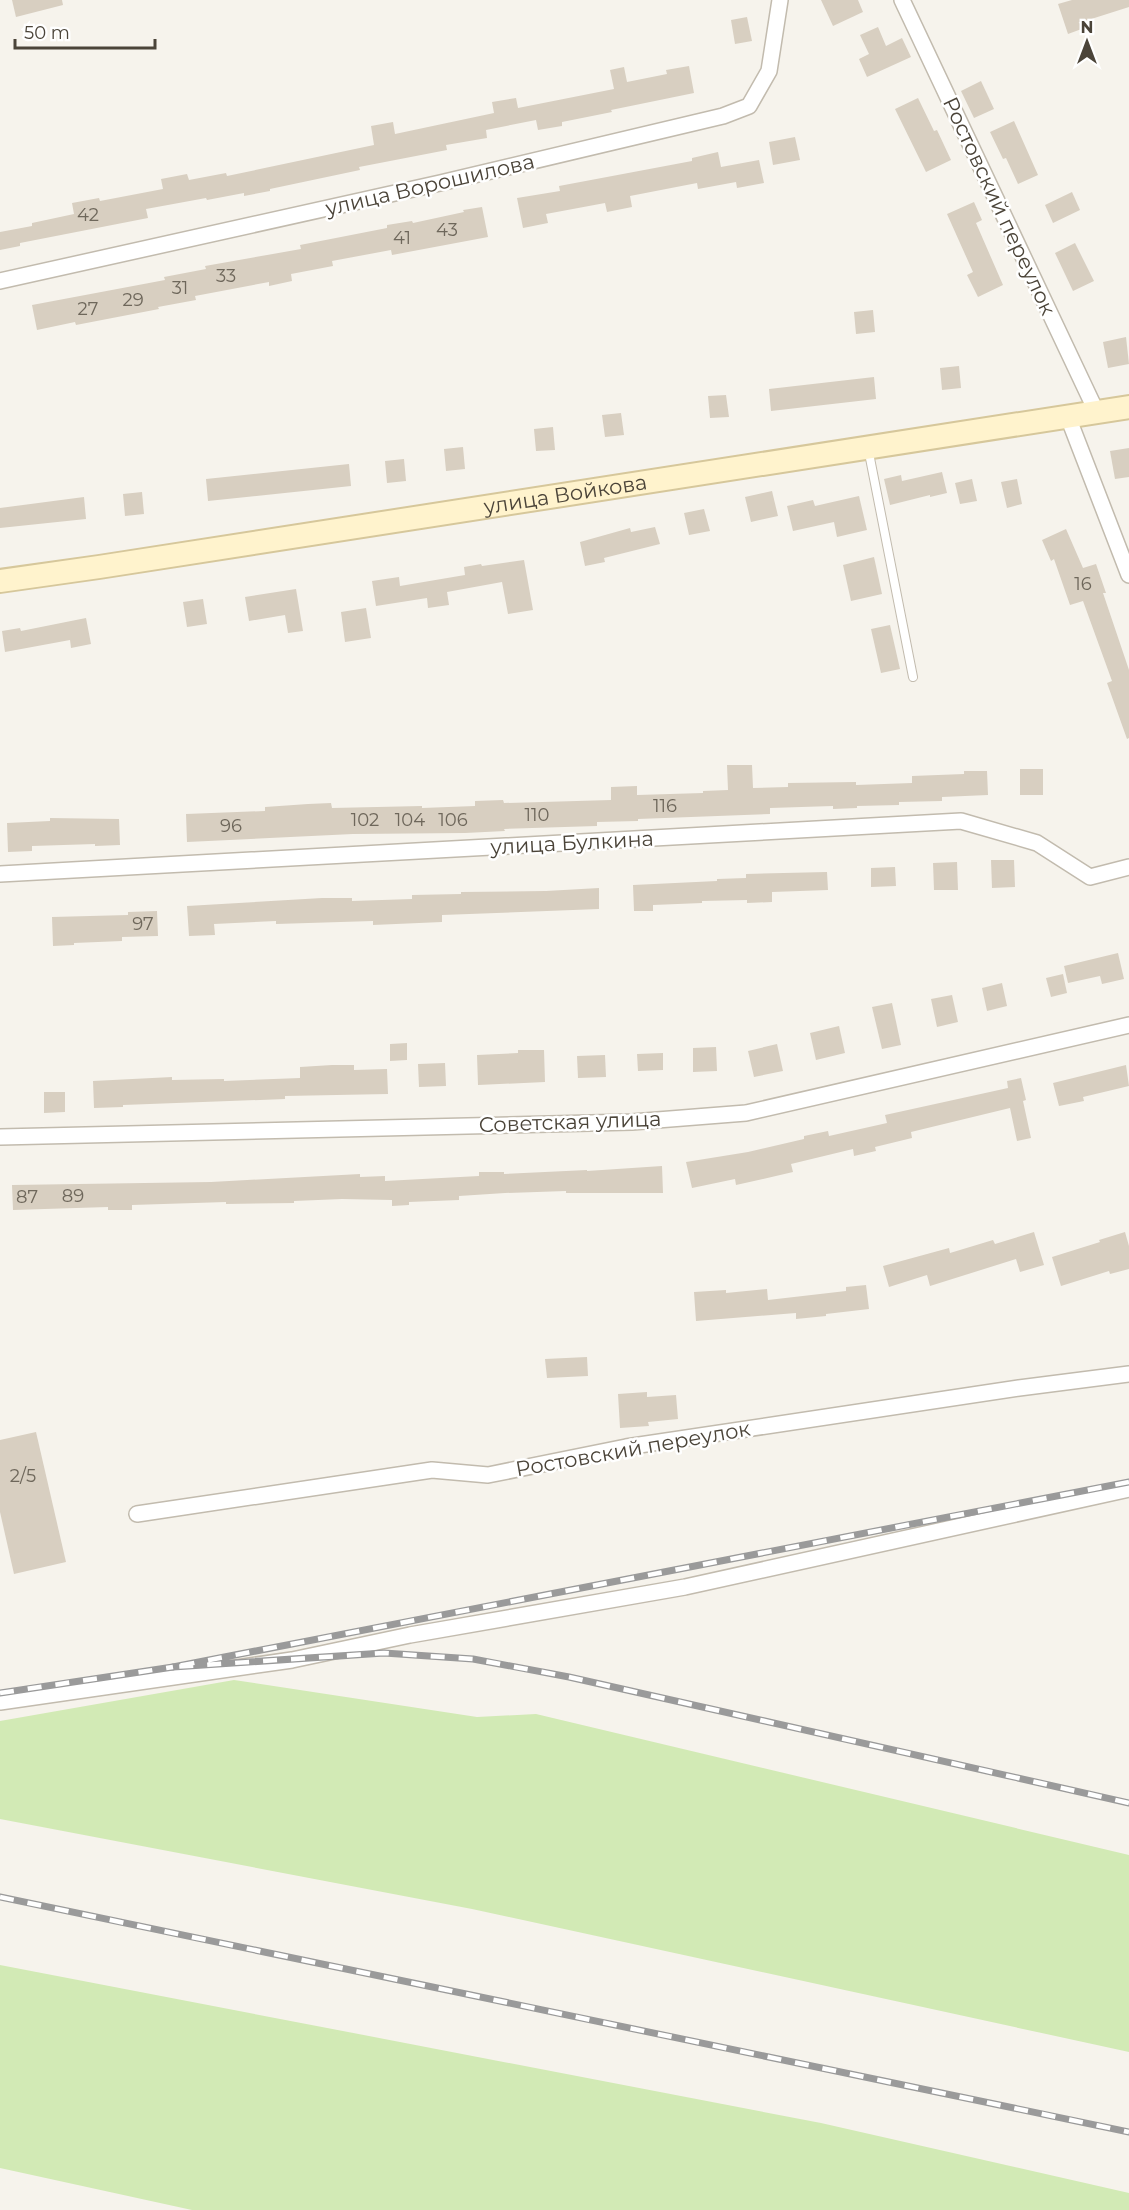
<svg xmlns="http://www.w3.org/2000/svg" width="1129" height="2210" font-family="Montserrat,sans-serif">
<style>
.green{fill:#d2eab5}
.building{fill:#d8cfc1}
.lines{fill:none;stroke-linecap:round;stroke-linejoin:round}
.lane-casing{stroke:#c2bbae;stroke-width:10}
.street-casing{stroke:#c2bbae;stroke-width:18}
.secondary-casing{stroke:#d6c79b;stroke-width:26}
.lane{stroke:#fff;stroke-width:8}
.street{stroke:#fff;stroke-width:15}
.secondary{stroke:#fff3cd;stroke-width:22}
.rail-casing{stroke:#9a9a9a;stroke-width:7}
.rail{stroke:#fff;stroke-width:4.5;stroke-dasharray:14;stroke-linecap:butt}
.labels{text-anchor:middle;stroke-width:5;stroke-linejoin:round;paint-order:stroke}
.number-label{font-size:18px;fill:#6e675b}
.street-label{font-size:21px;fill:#4b4439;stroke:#fff}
</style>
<rect width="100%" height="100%" fill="#f6f3ec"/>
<g class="green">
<path d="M234 1680 477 1717 536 1714 1129 1855V2052L472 1909 0 1819V1721Z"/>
<path d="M0 1965 821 2123 1129 2193V2210H192L0 2168Z"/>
</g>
<g class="building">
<path d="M12 0H62L63 5 16 17Z"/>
<path d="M821 0H858L863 12 833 26Z"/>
<path d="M1072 0H1129V7L1085 21 1087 27 1068 34 1058 4Z"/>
<path d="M747 17 752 41 735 44 731 20Z"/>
<path d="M878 27 886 46 902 38 911 57 867 77 859 59 869 54 860 35Z"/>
<path d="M689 66 694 93 611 110 612 112 562 122V126L538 130 536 120 486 130 487 138 446 145 447 150 359 167 360 170 270 189V191L244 196V193L207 200 206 198 146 209 148 218 20 243V246L0 250V232L32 226V223L74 214 72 203 99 198 100 201 163 189 161 179 187 174 189 180 226 173 227 176 374 145 371 126 393 122 395 134 494 113 492 102 516 98 518 108 614 89 610 70 624 67 627 82 667 74 666 70Z"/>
<path d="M981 81 994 109 974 118 961 91Z"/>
<path d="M918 98 934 131 937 130 951 160 926 172 895 109Z"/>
<path d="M1014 121 1038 175 1018 184 1006 158 1003 159 990 132Z"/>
<path d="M795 137 800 160 773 165 769 142Z"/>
<path d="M718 152 721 167 759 160 764 183 737 188 736 182 698 189 697 183 630 196 632 207 607 212 605 203 546 214 548 223 523 228 517 198 560 191 559 186 692 161V158Z"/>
<path d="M1072 192 1080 210 1053 223 1045 205Z"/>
<path d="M974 202 982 220 976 223 1003 285 978 297 967 275 973 272 947 214Z"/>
<path d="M482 207 488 237 392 255 391 250 332 261 333 266 291 274 292 281 269 286V282L195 296 196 300 158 307 159 309 76 325 75 322 37 330 32 305 165 280 164 277 206 269 205 266 301 249 300 245 387 228V225L412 221 413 223 464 212 463 210Z"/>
<path d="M1075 243 1094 281 1073 291 1055 253Z"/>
<path d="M873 310 875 332 856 334 854 312Z"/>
<path d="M1126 337 1129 364 1108 368 1103 342Z"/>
<path d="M959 366 961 388 942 390 940 368Z"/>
<path d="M874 377 876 399 771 411 769 389Z"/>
<path d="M726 395 729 417 710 418 708 396Z"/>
<path d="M621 413 624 435 605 437 602 415Z"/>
<path d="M553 427 555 450 536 451 534 429Z"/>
<path d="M463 447 465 469 446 471 444 449Z"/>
<path d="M1129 448V477L1115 479 1110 451Z"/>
<path d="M404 459 406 481 387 483 385 461Z"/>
<path d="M349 464 351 486 208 501 206 479Z"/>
<path d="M942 472 947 493 930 497V495L890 505 884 479 901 475 902 481Z"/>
<path d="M972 479 977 501 960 504 955 483Z"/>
<path d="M1017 479 1022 504 1007 508 1001 482Z"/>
<path d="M772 491 778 516 751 522 745 497Z"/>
<path d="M142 492 144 514 125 516 123 494Z"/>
<path d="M859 496 867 530 837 537 834 522 793 531 787 506 813 500 815 506Z"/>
<path d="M84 497 86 519 0 528V508Z"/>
<path d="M704 509 710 531 689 535 684 513Z"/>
<path d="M655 527 660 544 604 558 605 562 585 566 580 542 630 528 631 532Z"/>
<path d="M1066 529 1083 568 1096 564 1106 593H1103L1129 670V738L1127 739 1107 683 1112 681 1083 601 1070 605 1054 559 1051 561 1042 540Z"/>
<path d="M874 557 882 594 851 601 843 565Z"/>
<path d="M524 560 533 610 508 614 502 582 447 592 449 605 428 608 427 598 376 606 372 581 399 577 400 586 465 575 464 567 481 564 482 566Z"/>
<path d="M296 589 303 631 288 633 285 615 249 621 245 597Z"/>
<path d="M203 599 207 624 187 627 183 602Z"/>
<path d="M366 608 371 638 345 642 341 612Z"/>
<path d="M86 618 91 644 71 648 70 640 5 652 2 631 20 628 21 631Z"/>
<path d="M890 625 900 669 881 673 871 629Z"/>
<path d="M727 765H752L753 788 788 787V783L856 782V785L912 783V776L964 774V771H987L988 795 942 797V801L899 802V805L857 806V808L833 809V806L770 808V814L638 819V821L597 822V826L504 829 505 831 465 833 353 834 187 842 186 814 265 811V807L308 804 331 803 332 808 422 806V808L475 806V801L503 800 504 803 611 800V787L637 786V795L703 793V791L728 790Z"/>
<rect x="1020" y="769" width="23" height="26"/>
<path d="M50 818 119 819 120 845 95 846V844L32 846V851L8 852 7 823 50 821Z"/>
<path d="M991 860H1014L1015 887 992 888Z"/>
<path d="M957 862 958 890H934L933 863Z"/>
<path d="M895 867 896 886 871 887V868Z"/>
<path d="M827 872 828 890 772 892V902L747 903V900L702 901V903L653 905V911H634L633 885 717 881V879L746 878V874Z"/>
<path d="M599 888V909L442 915V922L373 925V921L276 924V921L214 924 215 935 189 936 187 906 322 898H352V901L412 899V895L461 894V892L546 891Z"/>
<path d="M157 911 158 936 122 937V941L74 943V945L53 946 52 917 128 915V912Z"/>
<path d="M1118 953 1124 979 1102 984 1100 976 1068 983 1064 966Z"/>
<path d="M1063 974 1067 993 1051 997 1046 978Z"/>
<path d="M1002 983 1007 1006 987 1011 982 988Z"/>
<path d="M952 995 958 1022 937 1027 931 999Z"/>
<path d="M892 1003 901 1045 882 1049 872 1007Z"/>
<path d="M839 1026 845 1053 816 1060 810 1033Z"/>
<path d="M407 1043V1060L390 1061V1044Z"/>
<path d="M777 1044 783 1071 754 1077 748 1051Z"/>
<path d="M716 1047 717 1071 693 1072V1048Z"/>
<path d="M518 1050H544L545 1082 478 1085 477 1055 518 1053Z"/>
<path d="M663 1053V1070L638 1071 637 1054Z"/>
<path d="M605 1055 606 1077 578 1078 577 1056Z"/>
<path d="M445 1063 446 1086 419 1087 418 1064Z"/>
<path d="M332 1065H354V1070L387 1069 388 1094 285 1096V1099L123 1105V1107L94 1108 93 1081 172 1077V1080L224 1079V1081L300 1078V1067Z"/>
<path d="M1126 1065 1129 1086 1083 1097 1084 1101 1059 1106 1053 1083Z"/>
<path d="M1021 1078 1026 1100 1023 1101 1031 1138 1017 1141 1010 1108 911 1132 912 1138 875 1147 876 1151 854 1156 853 1149 791 1164 793 1172 754 1181 736 1185 735 1179 692 1188 686 1162 748 1152 804 1139V1136L828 1131 829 1136 887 1123 885 1115 1008 1088 1007 1081Z"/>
<path d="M44 1092H65V1112L44 1113Z"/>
<path d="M662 1166 663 1193H566V1191L505 1193 459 1196V1200L409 1202V1205L392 1206V1200L342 1199 294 1201V1203L226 1204V1202L132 1205V1210H108V1207L13 1210 12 1185 211 1182 360 1174V1177L385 1176V1181L479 1176V1172H504V1174L587 1170V1171Z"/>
<path d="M1034 1232 1044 1265 1020 1272 1016 1259 930 1286 927 1275 889 1287 883 1266 949 1248 950 1253 993 1240 995 1244Z"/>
<path d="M1125 1232 1129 1246V1269L1110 1274 1109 1271 1061 1286 1052 1257 1100 1242 1099 1240Z"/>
<path d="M866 1285 869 1309 826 1314V1316L796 1319V1313L696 1321 694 1292 726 1290V1293L767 1289 768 1300 846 1291V1287Z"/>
<path d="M587 1357 588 1376 547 1378 545 1359Z"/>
<path d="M647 1392V1397L676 1395 678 1419 648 1422 649 1426 620 1428 618 1394Z"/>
<path d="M36 1432 66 1562 14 1574 0 1512V1440Z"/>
</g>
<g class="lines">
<g class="lane-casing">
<path id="lane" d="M868 448 913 677"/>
</g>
<g class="street-casing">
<g id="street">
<path d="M902 0 1097 413"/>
<path d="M0 281 440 183 723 116 749 106 769 71 780 0"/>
<path d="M1068 417 1129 575"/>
<path d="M0 874 961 821 1037 843 1090 877 1129 867"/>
<path d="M0 1137 632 1122 746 1113 1129 1025"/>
<path d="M137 1514 432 1470 488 1475 626 1447 1019 1388 1129 1374"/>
<path d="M0 1702 292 1660 410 1635 685 1587 1129 1489"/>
</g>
</g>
<g class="secondary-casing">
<g id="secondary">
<path id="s1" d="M0 581 99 567 1129 407"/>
</g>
</g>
<use href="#lane" class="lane"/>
<use href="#street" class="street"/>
<use href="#secondary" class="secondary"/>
<g class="rail-casing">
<g id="rail">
<path d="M1129 1482 173 1667 384 1653 473 1659 569 1677 1129 1803"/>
<path d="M0 1693 173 1667"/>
<path d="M0 1897 1129 2132"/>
</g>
</g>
<use href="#rail" class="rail"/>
</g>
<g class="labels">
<g class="number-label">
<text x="88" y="221">42</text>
<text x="447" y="236">43</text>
<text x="402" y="244">41</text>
<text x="226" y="282">33</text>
<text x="180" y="294">31</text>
<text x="133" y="306">29</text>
<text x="88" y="315">27</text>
<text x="1083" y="590">16</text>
<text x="665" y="812">116</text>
<text x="537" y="821">110</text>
<text x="365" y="826">102</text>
<text x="410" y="826">104</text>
<text x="453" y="826">106</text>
<text x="231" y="832">96</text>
<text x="143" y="930">97</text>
<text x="73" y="1202">89</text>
<text x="27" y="1203">87</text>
<text x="23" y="1482">2/5</text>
</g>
<g class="street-label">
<text transform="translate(430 185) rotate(-13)" y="7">улица Ворошилова</text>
<text transform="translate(999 206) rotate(65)" y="7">Ростовский переулок</text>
<text dy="7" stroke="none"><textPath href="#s1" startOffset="572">улица Войкова</textPath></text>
<text transform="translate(572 843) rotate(-3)" y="7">улица Булкина</text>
<text transform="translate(570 1122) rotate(-2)" y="7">Советская улица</text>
<text transform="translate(633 1449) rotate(-10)" y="7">Ростовский переулок</text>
</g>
</g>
<g transform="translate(1087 42)" stroke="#ffffff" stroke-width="4.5" paint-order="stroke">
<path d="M0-4.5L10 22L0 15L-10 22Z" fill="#4b4439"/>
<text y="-9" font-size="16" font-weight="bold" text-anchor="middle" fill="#4b4439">N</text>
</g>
<path d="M15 39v9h140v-9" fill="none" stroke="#4b4439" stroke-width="3"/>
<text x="24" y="39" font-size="18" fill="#4b4439" stroke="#ffffff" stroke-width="4.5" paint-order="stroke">50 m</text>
</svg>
